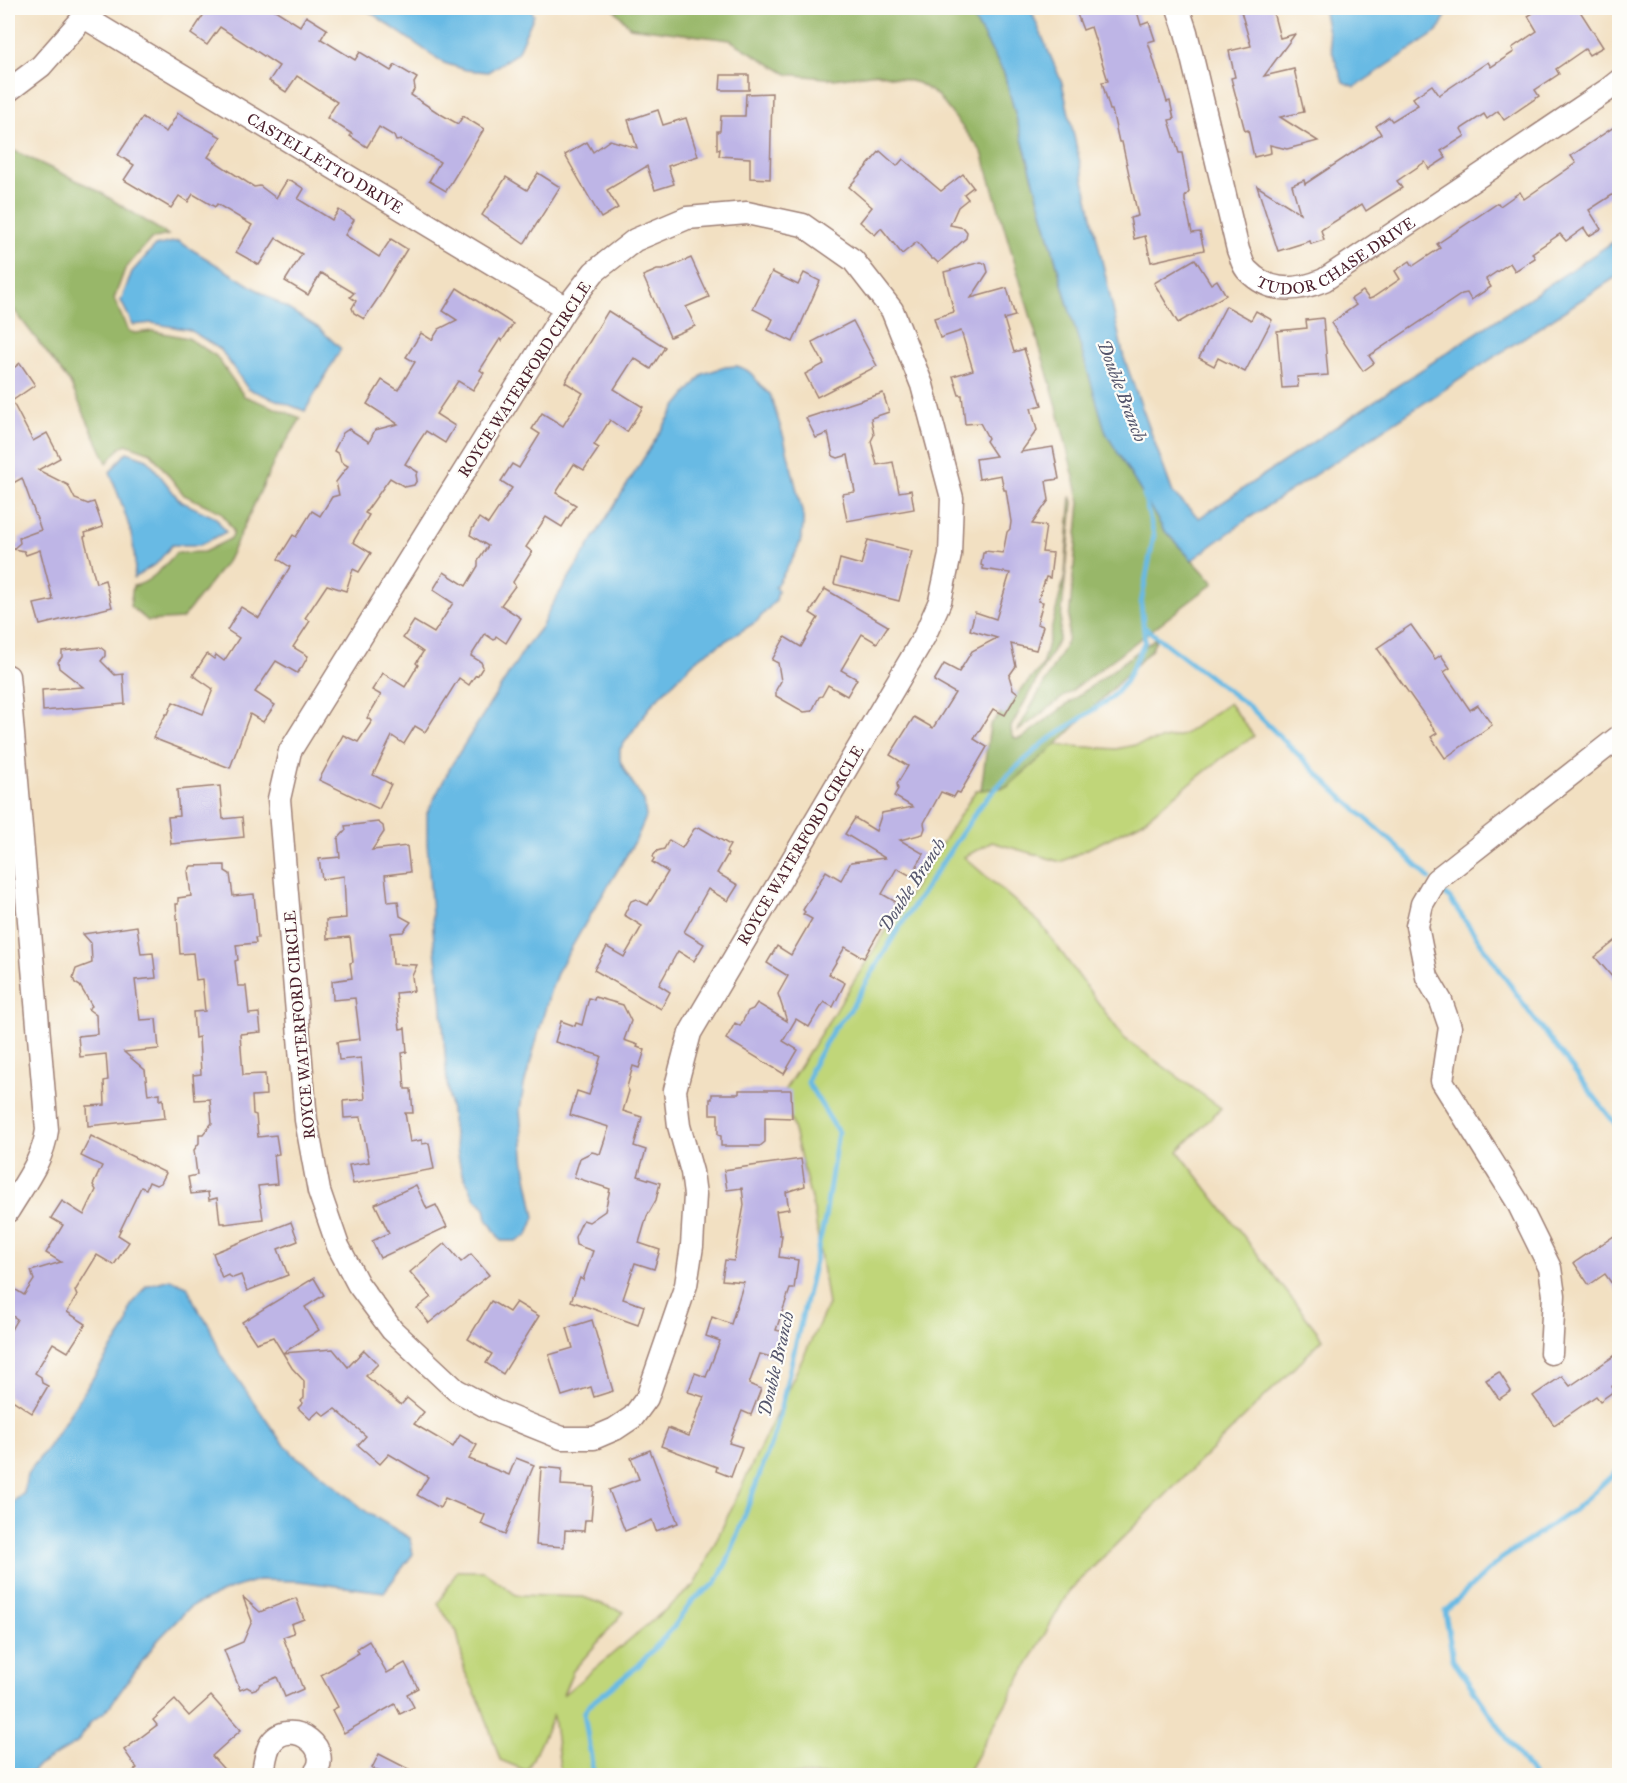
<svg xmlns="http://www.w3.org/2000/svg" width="1627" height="1783" font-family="'IM FELL Great Primer',serif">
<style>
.green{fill:#c0d679;stroke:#857a52;stroke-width:1.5}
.forest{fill:#98b769;stroke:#716b4a;stroke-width:1.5}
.water{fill:#68bae4;stroke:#596c88;stroke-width:1.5}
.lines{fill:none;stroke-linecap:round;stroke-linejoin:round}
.stream{stroke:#68bae4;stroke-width:5}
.building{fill:#beb5e6}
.minor-casing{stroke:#9e8076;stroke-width:25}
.minor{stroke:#fff;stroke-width:22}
.labels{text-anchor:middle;stroke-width:4.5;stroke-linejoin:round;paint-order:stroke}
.street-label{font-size:16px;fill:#4a1f2b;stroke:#fdfcf7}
.water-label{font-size:18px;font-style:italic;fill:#54556c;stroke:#fdfcf7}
</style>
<rect width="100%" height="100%" fill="#fdfcf7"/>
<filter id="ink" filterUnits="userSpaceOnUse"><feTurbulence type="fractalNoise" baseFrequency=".0167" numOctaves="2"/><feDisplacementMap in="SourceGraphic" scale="12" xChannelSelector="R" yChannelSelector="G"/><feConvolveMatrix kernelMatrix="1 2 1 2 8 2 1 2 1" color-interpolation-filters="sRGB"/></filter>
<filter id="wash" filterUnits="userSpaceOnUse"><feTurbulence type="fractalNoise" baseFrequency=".008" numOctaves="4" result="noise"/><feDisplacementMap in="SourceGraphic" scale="24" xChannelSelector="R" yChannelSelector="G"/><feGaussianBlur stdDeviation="1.35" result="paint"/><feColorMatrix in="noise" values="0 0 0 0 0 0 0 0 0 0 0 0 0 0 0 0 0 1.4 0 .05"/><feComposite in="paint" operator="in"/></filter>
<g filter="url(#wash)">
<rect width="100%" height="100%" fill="#f2e0c2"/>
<path class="green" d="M1229 703 1254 736 1222 758 1140 823 1061 862 992 842 964 857 1040 923 1124 1038 1221 1108 1178 1151 1323 1339 1069 1591 966 1775H561L553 1716 527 1771 500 1760 482 1707 465 1672 457 1632 438 1604 457 1571H484L516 1595 583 1597 624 1612 573 1671 563 1695 695 1585 828 1305 814 1211 784 1091 976 790 1007 787 1055 745 1116 749 1183 735Z"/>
<g class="forest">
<path d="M613 8H968L1004 73 1068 305 1163 529 1214 583 1017 732 1067 642 1080 502 1055 399 982 152 938 96 918 83 877 73 834 79 787 74 730 40 630 27Z"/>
<path d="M8 148 95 189 168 235 151 239 125 269 114 299 128 331 135 333 153 331 188 338 216 356 244 396 301 418 276 458 228 560 182 619 148 621 130 606 133 586C150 584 165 565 176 553L204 552 230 539 233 536V530L221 512 184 495 151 453 126 444 121 447 107 463 70 383 8 302Z"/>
<path d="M1071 496 1073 502 1059 639 1011 727 1012 736 1016 739 1022 738 1157 637 1152 649 1056 745 1007 787 981 790 990 725 1042 666 1065 575Z"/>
</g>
<g class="water">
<path d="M364 8H530L534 15 517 53 488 72 466 70 444 63Z"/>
<path d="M968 8H1030L1062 83 1124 358 1173 493 1199 518 1619 238V275L1249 518 1192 560 1163 529 1106 433 1068 305 1004 73Z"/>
<path d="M1323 8H1445L1447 14 1437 32 1355 87 1343 82 1332 51Z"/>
<path d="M178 241 319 328 341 349 305 411 248 389 221 350 190 330 152 323 133 325 121 301 132 272 155 246Z"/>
<path d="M737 366C759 373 754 384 770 394L784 438 803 515C805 547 791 561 775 587L778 591 776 600 756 622 698 658 652 704 620 749V760L625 771 644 801 646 817 636 840 588 919 558 971 550 992 524 1085 520 1110 525 1166 535 1217 528 1235 516 1241H501L487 1219 485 1208 475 1198 461 1170 454 1135 447 1082 441 996 434 942 427 843V813L452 764 527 645 542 626 550 608 675 408 703 374 725 367Z"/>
<path d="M127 452 147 459 180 501 216 518 226 532 200 545H172L157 563 134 578C139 542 122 506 110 472Z"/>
<path d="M170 1279 187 1286 197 1308 209 1325 221 1355 278 1437 295 1456 315 1469 368 1513 410 1538 413 1554 384 1592 298 1581 258 1580 230 1589 190 1607 157 1641 107 1710 91 1722 77 1743 39 1765 29 1775H8V1510L14 1501 24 1493 27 1474 49 1446 127 1325 130 1307 146 1286Z"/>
</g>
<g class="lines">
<g class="stream">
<path d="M1144 627 1251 708 1335 791 1398 847 1430 879"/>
<path d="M1439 888 1450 899 1532 1016 1620 1130"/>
<path d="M594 1776 584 1713 589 1705 638 1666 673 1628 693 1600 715 1584 728 1560 775 1433 825 1218 838 1132 808 1083 811 1069 833 1030 850 1010 897 931 980 806 1010 773 1044 743 1111 698 1126 681 1145 641 1141 604 1154 535 1144 495"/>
<path d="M1533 1776 1453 1660 1445 1611 1501 1559 1574 1510 1620 1468"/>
</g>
</g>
<g id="blocks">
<g class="building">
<path d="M208 8H272L300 26 306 16 327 29 321 39 355 60 360 52 391 71 395 65 417 78 414 83 415 88 411 95 437 112 458 124 463 116 484 129 446 191 429 181 440 162 402 140 396 141 394 136 379 127 367 147 350 136 352 134 327 118 337 102 297 76 286 92 269 81 279 66 220 27 207 45 191 34Z"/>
<path d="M1096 8H1136L1141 25 1149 22 1155 40 1148 42 1167 102 1170 101 1174 119 1169 120 1179 153H1182L1185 169 1189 192 1185 197V201L1192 233 1200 232 1204 250 1151 262 1145 236 1134 239 1130 218 1138 216 1122 142H1119L1112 110H1110L1102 82 1108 81 1091 27 1083 30 1077 14Z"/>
<path d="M1240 8H1272L1280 38 1295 34 1264 76 1294 69 1304 112 1280 117 1318 141 1287 149 1270 145 1271 153 1254 157 1248 130 1245 131 1231 78 1235 77 1229 51 1251 46Z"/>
<path d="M1541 8H1578L1603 47 1589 55 1585 49 1556 69 1559 74 1535 90 1539 96 1504 120 1498 111 1487 119 1484 114 1461 129 1465 136 1441 151 1446 158 1429 169 1425 162 1397 181 1402 188 1386 198 1366 211 1362 204 1321 230 1324 240 1311 244 1310 241 1278 251 1257 186 1300 213 1292 185 1304 180 1305 184 1381 134 1376 126 1389 117 1392 121 1418 105 1413 98 1432 85 1439 95 1488 62 1491 67 1514 52 1512 48 1537 31 1528 16Z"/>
<path d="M721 75H749V90H720Z"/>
<path d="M772 93 770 179 750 178V158L719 156 720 149 717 150V131H720L721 116H745L746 94Z"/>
<path d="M658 110 663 125 686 118 698 156 668 166 674 184 655 190 647 166 607 190 618 208 601 218 565 155 587 142 593 152 610 140 637 148 628 120Z"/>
<path d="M178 113 221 137 208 157 254 187 260 186 276 198 287 180 292 181 304 189 298 199 332 220 339 210 354 220 345 235 379 257 391 239 407 249 382 290 383 291 364 319 354 313 352 308 356 301 350 297 354 293 321 273 308 295 285 281 302 254 276 238 259 265 236 252 252 225 217 204 215 207 193 194 188 202 179 196 171 208 124 180 134 165 118 155 142 118 166 132Z"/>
<path d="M1620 123V190L1589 210 1601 229 1589 236 1584 228 1566 241 1560 234 1532 253 1535 258 1515 271 1510 263 1486 279 1491 287 1471 300 1467 293 1462 294 1369 356 1374 363 1363 371 1331 323 1356 305 1351 299 1363 291 1369 299 1372 298 1400 279 1395 271 1410 261 1413 266 1440 248 1437 244 1498 203 1500 206 1520 192 1524 199 1576 163 1571 156Z"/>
<path d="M880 151 897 166 903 159 941 191 963 174 973 187 964 194 968 199 958 207 950 225 964 228 967 232 966 238 938 263 934 259H932L917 242 902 254 881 228 875 235 860 222 872 207 849 187Z"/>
<path d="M538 173 560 187 524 244 482 215 506 177 527 190Z"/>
<path d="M691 258 709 297 686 307 695 326 670 337 643 276 657 270H663Z"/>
<path d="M1195 259 1211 284 1217 280 1226 295 1178 323 1154 283Z"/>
<path d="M981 262 986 264 988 272 971 298 1007 288 1015 316 1004 319 1014 352 1024 349 1042 405 1031 408 1037 430 1021 452 1053 447 1059 479 1046 481 1049 500 1032 524 1046 526 1042 552 1053 553 1050 578 1046 577 1038 601 1043 602 1037 624 1043 626 1036 650 1011 644 1016 666 1009 676 1013 689 1018 693 1005 715 993 709 974 739 987 747 960 793 957 792 954 797 941 792 924 823 925 828 923 834 900 840 924 854 911 876 897 868 882 894 896 902 864 958 845 947 829 974 845 983 833 1007 824 1002 809 1027 796 1019 783 1041 798 1050 784 1074 726 1039 735 1023 740 1026 748 1011 753 1009 757 1003 787 1021 778 994 788 976 767 963 777 946 791 955 812 919 803 914 805 912 803 910 826 871 841 880 851 862 885 858 845 834 855 818 876 831 882 813 913 807 894 796 898 789 897 784 908 766 890 755 914 717 933 728 955 693 934 681 944 664 959 672 972 651 997 638 970 630 975 612 996 619 1010 573 983 569V566L981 565 983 553H985V551L1003 553 1007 532 1010 529 1011 522 1006 490H1004L1001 475 979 479 976 459 996 456 986 441 988 438 980 423 965 424 962 395H959L953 376 973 370 961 331 940 338 934 318 954 312 944 272Z"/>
<path d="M772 272 798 285 804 273 820 281 793 342 768 330 773 319 753 309Z"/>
<path d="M457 288 513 324 502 341 500 339 480 370 484 373 473 390 458 381 436 414 455 426 445 443 426 431 418 443 405 464 418 472 416 475 417 480 414 485 405 487 390 478 365 513 369 515 353 542 371 553 359 572 353 569 346 591 327 585 305 618 310 621 293 647 308 656 302 667 297 673 276 661 255 692 275 705 263 722 250 714 230 768 153 738 166 714H168L173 702 203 714 213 689 193 675 207 654 214 659 216 655 224 661 239 638 227 630 241 607 259 618 290 567 278 559 293 535 296 537 312 511 320 516 332 497 339 495 336 482 348 466 341 462 339 454 334 451 343 433 349 429 369 442 375 430 398 424 367 404 382 380 398 390 415 362 406 357 421 333 432 340 439 329 457 320 443 311Z"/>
<path d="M1226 306 1251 320 1256 311 1272 320 1245 372 1218 358 1214 366 1199 358Z"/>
<path d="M608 311 665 347 651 369 634 358 614 389 643 407 627 432 610 420 594 445 599 448 584 470 574 464 556 493 576 505 562 527 546 517 526 547 532 552 513 582 515 586 501 605 521 618 506 643 496 636 494 640 485 634 471 656 481 662 483 667 478 675 475 676 469 685 459 678 425 732 415 726 404 744 392 736 373 775 391 784 379 809 319 780 343 735 358 742 372 721 367 718 381 695 372 690 383 673 405 687 418 665 416 663 423 652 403 638 414 621 434 633 453 603 433 590 444 572 466 586 478 566V561L488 546 470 535 472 529 479 518 488 524 512 488 501 481 512 464 519 468 540 434 532 429 542 413 563 426 583 393 565 382Z"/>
<path d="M1323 318 1328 375 1297 377 1298 387 1282 388 1277 331 1307 328 1306 320Z"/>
<path d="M853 321 877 366 817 397 805 374 824 364 812 342Z"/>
<path d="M20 363 35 385 12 401 33 441 47 433 60 458 38 470 68 485 75 499 88 504 94 502 103 527 85 533 86 536 84 537 96 583 105 580 112 607 40 625 34 604 53 600 40 550 26 555 24 551 13 549 20 543 19 538 41 530 22 478 8 486V366L15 367Z"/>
<path d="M883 393 889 412 871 418 874 435 871 441 877 465 893 462 899 492 911 490 914 509 847 521 842 494 855 492 848 455 838 458 833 456 828 433 816 438 806 418Z"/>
<path d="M868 540 912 551 899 601 834 584 840 559 861 565Z"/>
<path d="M825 589 888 626 877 643 862 634 841 670 857 679 847 696 828 685 822 696 819 697 812 711 804 712 776 696V690L781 681 778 663 772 660 785 637 801 647 818 618 810 613Z"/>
<path d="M1411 625 1435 659 1441 655 1450 668 1444 672 1470 710 1478 705 1492 725 1445 758 1431 737 1437 733 1377 648Z"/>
<path d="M100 647 105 651V656L101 661 115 675 123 674 125 704 43 711 42 690 83 687 59 668 58 662 62 657V651Z"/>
<path d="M220 786 223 819 242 817 244 837 171 844 168 817 179 816 177 790Z"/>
<path d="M378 822 383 826 384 832 372 850 407 846 410 872 385 875 388 902 398 901 400 916 411 922 403 932 391 933 393 964 417 965 412 976 414 991 396 993 400 1029 405 1028 407 1052 402 1053 405 1089H411L413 1113H405L410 1142 422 1140V1144L429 1143 434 1169 353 1184 349 1165 369 1162 361 1117 344 1118 343 1101 365 1099 361 1058 339 1060 337 1042 360 1039 355 998 333 1000 332 981 352 978 350 963 353 962 350 937 327 939 326 920 346 918 344 876 322 879 319 859 340 857 338 839 346 830 345 826Z"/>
<path d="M699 827 730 845 726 852 728 854 717 873 738 885 728 901 708 889 684 932 704 944 694 961 678 951 659 985 670 992 661 1009 594 970 607 947 624 957 642 926 624 915 631 901 636 899 648 905 668 872 652 862 654 859 653 856 657 851 664 849 669 840 682 848 694 829Z"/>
<path d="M225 865V871L230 874 233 896 254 894 258 938H255L256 943 236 945 238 960 235 961 238 986H246L249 1014 259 1013 261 1032 240 1034 243 1075 265 1074 266 1095 252 1096 253 1114 256 1115 258 1137 276 1135 279 1154 274 1155 277 1184 258 1186 263 1219 225 1224V1223H220L217 1198 209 1200 208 1192 191 1194 188 1177 197 1175 194 1150 199 1143V1134H203L212 1123 210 1099 195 1100 193 1075 201 1074 199 1037 195 1038 193 1012 205 1011 202 979 196 980 193 953 180 954 176 904H178V898L191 896 188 871 191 866Z"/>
<path d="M137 926 141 954 153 953 156 978 135 980 140 1020 156 1019 159 1049 124 1052 145 1070 148 1095 160 1093V1100L163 1099 165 1118 88 1126 87 1106 105 1105 104 1081 108 1080 106 1054 80 1057 78 1036 97 1034 96 1015 88 1009 92 1006 80 986 75 983 73 978 76 969 92 963 91 943 83 934Z"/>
<path d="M1620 937V986L1595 957Z"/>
<path d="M595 997 623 1005 631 1021 624 1040 638 1045 637 1047 645 1050 639 1068 633 1066 627 1087 629 1091 623 1111 642 1117 634 1146 646 1150 638 1176 660 1183 656 1200 647 1216 639 1243 660 1250 654 1269 635 1263 623 1299 644 1306 638 1325 571 1301 580 1278 583 1280 593 1251 576 1245 575 1237 583 1220 589 1222 605 1211 610 1189 574 1177 580 1158 592 1152 600 1154 609 1127 570 1115 577 1091 589 1095 601 1056 555 1042 561 1021 575 1026 576 1023 582 1025 589 998 594 1000Z"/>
<path d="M739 1090H791L792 1118 765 1117V1142L760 1146H721V1136L718 1135V1114H710V1099H712V1094H739Z"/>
<path d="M91 1136 166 1173 161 1183 156 1185 149 1182 146 1189 141 1187 118 1235 129 1242 114 1265 97 1255 75 1291 77 1296 67 1312 86 1324 68 1352 53 1343 35 1373 41 1377 42 1383 48 1386 32 1413 8 1397V1335L17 1319 8 1313V1296L13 1288 24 1295 34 1280 31 1271 61 1262 46 1253 63 1225 51 1218 62 1201 84 1215 96 1190 93 1185 102 1166 81 1156Z"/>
<path d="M801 1159 805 1186 786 1192 789 1209 776 1211 780 1235H782L779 1257 798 1260 794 1289H790L776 1330 787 1333 778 1359 760 1354 749 1384 761 1389 751 1415 742 1411 729 1443 742 1447 731 1477 716 1471 717 1467 661 1446 668 1428 689 1436 704 1397 688 1392 695 1373 706 1377 720 1341 706 1336 712 1317 731 1324 744 1282 722 1280 725 1260 734 1261 744 1205 742 1188 727 1190 724 1170Z"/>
<path d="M416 1185 427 1209 436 1205 447 1227 380 1258 372 1241 389 1233 375 1204Z"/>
<path d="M291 1222 298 1241 278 1249 288 1275 247 1291 241 1275 233 1278 228 1275 222 1278 213 1253Z"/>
<path d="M1620 1232V1295L1605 1274 1589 1285 1574 1263Z"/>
<path d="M445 1243 461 1262 471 1254 489 1275 429 1323 417 1308 431 1297 410 1272Z"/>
<path d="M314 1278 324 1295 305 1307 319 1330 283 1353 333 1349 348 1367 364 1350 378 1364 366 1376 401 1405 407 1398 424 1412 414 1424 453 1447 460 1435 477 1445 469 1459 509 1475 516 1458 534 1465 505 1534 481 1524 485 1515 445 1498 440 1508 417 1495 428 1477 389 1454 380 1464 358 1445 366 1436 335 1409 325 1416 319 1411 310 1419 298 1408 303 1403 301 1401 304 1398V1381L292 1368 273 1337 256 1343 242 1322Z"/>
<path d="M491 1301 509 1312 516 1302 539 1316 503 1374 486 1363 492 1354 468 1339Z"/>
<path d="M592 1320 613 1391 594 1397 591 1387 562 1396 549 1355 573 1348 567 1328Z"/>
<path d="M1620 1352V1381L1611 1387 1614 1391 1600 1401 1596 1396 1554 1425 1533 1396 1562 1376 1570 1386Z"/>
<path d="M1499 1372 1511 1391 1499 1399 1486 1380Z"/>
<path d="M650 1450 678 1523 656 1531 652 1520 625 1531 609 1490 639 1479 631 1458Z"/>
<path d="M541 1467 562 1469 561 1485 594 1487 591 1520H585L584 1531 565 1530 564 1547 536 1545Z"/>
<path d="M243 1597 260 1612 296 1598 304 1619 291 1624 294 1633 283 1637 303 1689 285 1697 277 1677 260 1684 258 1688 252 1690 247 1687 240 1690 224 1650 243 1642 252 1621Z"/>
<path d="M369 1641 387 1673 405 1663 418 1688 407 1694 414 1707 400 1714 395 1704 344 1733 332 1710 338 1707 321 1675 359 1653 356 1649Z"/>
<path d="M211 1696 241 1730 212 1756 230 1776H127L137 1768 124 1750 157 1725 153 1720 175 1700 189 1716Z"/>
<path d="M379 1754 422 1776H378L380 1772 372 1768Z"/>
</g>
</g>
</g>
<g filter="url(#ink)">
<use href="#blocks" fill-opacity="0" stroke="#9e8076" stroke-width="1.5"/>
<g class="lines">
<g class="minor-casing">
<g id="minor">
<path id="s1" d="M1178 8 1186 32 1238 250C1241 257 1243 267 1248 271 1270 294 1298 291 1324 280L1606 91 1620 80"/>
<path id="s2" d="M84 17 566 308"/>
<path d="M8 91 41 66 84 17 87 8"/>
<path d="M747 213 803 225 853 260 892 310 922 385 952 498 950 555 940 601 924 637 690 1033 675 1090 679 1126 692 1172 695 1195 692 1246 686 1285 647 1398 633 1417 615 1429 594 1438H562L495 1411 456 1390 392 1330 358 1284 338 1246 319 1191 306 1120 279 799 290 751 566 308 594 272 635 240 687 218Z"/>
<path d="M8 676 47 1130C43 1161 24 1184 8 1211"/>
<path d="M1551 1353 1554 1295 1550 1268 1517 1201 1442 1081 1450 1027 1441 1001 1427 977 1417 926 1422 904 1436 880 1620 736"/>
<path d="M262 1776C265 1765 265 1752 271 1743 292 1715 338 1751 312 1776"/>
</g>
</g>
<use href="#minor" class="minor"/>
</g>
</g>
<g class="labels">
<g class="street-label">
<text dy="6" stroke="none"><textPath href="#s2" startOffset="282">CASTELLETTO DRIVE</textPath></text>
<text dy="6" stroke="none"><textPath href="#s1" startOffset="374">TUDOR CHASE DRIVE</textPath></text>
<text transform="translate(524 379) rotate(-57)" y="6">ROYCE WATERFORD CIRCLE</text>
<text transform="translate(800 845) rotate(-59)" y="6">ROYCE WATERFORD CIRCLE</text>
<text transform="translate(299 1025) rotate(-95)" y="6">ROYCE WATERFORD CIRCLE</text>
</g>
<g class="water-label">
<text transform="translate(1122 391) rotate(69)" y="6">Double Branch</text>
<text transform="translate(912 885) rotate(-57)" y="6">Double Branch</text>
<text transform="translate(776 1364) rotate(-77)" y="6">Double Branch</text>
</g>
</g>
<rect width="1627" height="1783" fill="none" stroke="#fdfcf7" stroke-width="30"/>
</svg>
